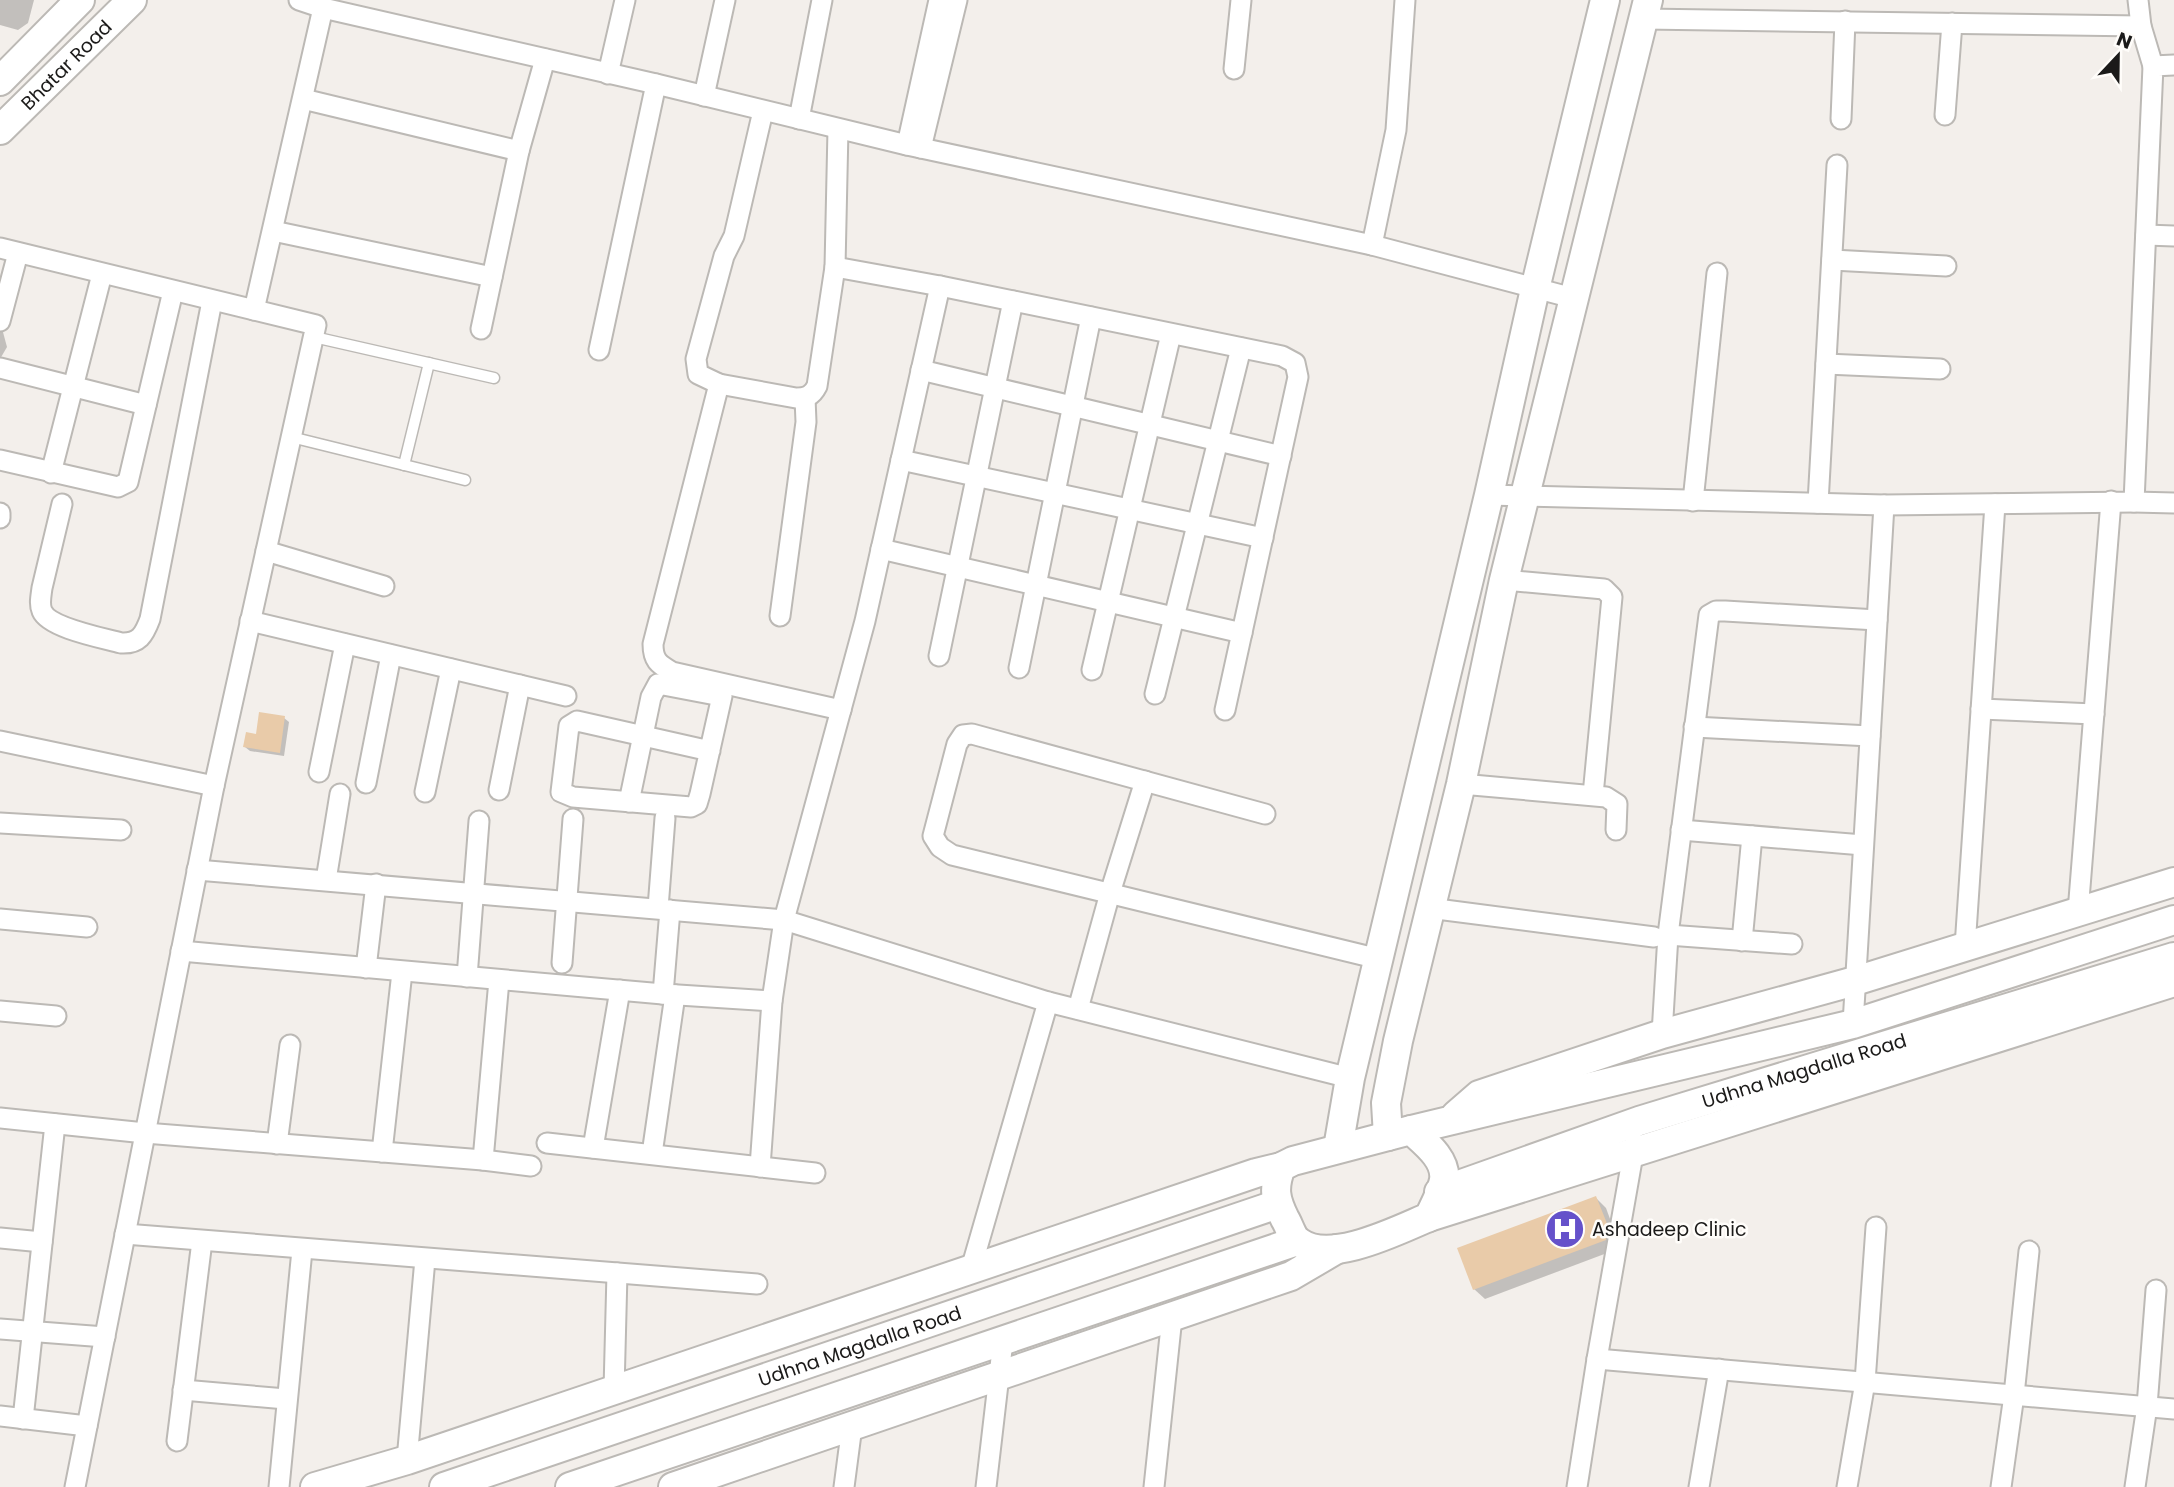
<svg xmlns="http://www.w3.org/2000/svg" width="2174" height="1487" font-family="Poppins,sans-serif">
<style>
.shadow{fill:#0003}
.building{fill:#e9cba9}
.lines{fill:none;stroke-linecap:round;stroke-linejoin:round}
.lane-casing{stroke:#bcb9b5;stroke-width:13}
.street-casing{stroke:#bcb9b5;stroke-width:23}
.secondary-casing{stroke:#bcb9b5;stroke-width:32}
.lane{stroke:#fff;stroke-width:10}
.street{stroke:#fff;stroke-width:19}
.secondary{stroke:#fff;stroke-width:28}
.labels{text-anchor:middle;stroke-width:5;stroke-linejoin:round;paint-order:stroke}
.street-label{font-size:19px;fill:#1b1a19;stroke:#fffdfa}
.poi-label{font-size:19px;fill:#1b1a19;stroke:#fffdfa;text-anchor:start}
</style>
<rect width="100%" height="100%" fill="#f3efeb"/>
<g class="shadow">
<path d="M0 0H34L28 23 18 30 0 25Z"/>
<path d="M0 321 7 347 0 359Z"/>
<path d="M284 718 289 722 284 756 250 751 245 747Z"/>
<path d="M1596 1198 1606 1208 1617 1238 1615 1250 1485 1299 1474 1289Z"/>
</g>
<g class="building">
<path d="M259 712 285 716 280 753 243 747 246 732 256 734Z"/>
<path d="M1596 1196 1608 1226 1606 1240 1473 1290 1457 1248Z"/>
</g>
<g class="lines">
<g class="lane-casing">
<g id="lane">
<path d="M314 337 494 378"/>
<path d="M291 437 465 480"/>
<path d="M404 465 429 363"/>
</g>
</g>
<g class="street-casing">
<g id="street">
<path d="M299 0 323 8 656 84 907 145 1372 245 1573 298"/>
<path d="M2138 0 2141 26 2153 66"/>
<path d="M1644 19 2141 26"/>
<path d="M1234 69 1241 0"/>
<path d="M608 74 625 0"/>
<path d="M704 96 725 0"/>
<path d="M303 99 519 151"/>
<path d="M763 111 734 236 724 256 696 359 698 374 719 384 796 398C806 398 812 396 817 386L835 267 838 129"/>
<path d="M1945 115 1952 23"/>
<path d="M799 119 822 0"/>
<path d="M1841 119 1845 21"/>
<path d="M907 145 939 0"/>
<path d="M921 148 957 0"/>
<path d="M273 231 492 277"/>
<path d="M2146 235 2174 236"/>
<path d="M1372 245 1396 130 1405 0"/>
<path d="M0 248 316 325 214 786 75 1487"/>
<path d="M1832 260 1946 266"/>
<path d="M835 267 940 286 1282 356 1295 363 1298 377 1225 710"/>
<path d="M254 310 323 8"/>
<path d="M0 321 18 253"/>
<path d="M481 329 519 151 545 59"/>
<path d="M599 350 656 84"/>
<path d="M1826 364 1940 369"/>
<path d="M0 368 146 405"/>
<path d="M921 370 1281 456"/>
<path d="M719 384 653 644C653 660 658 664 672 672L841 710"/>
<path d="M0 460 118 487 128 482 173 291"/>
<path d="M901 460 1263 538"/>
<path d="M51 473 102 274"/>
<path d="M1489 495 1884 505 2134 502 2153 66 2174 65"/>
<path d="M1693 501 1717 273"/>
<path d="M2134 502 2174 503"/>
<path d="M1818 503 1837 165"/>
<path d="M62 504 42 588C41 596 39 604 42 611 49 628 103 638 121 643 139 644 144 635 150 619L212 301"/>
<path d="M0 513V518"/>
<path d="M881 549 1242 633"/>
<path d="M266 551 384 586"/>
<path d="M1504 580 1604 589 1612 597 1593 795"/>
<path d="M780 616 806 422 805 398"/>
<path d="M250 621 566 696"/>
<path d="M939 656 1013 301"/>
<path d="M1019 668 1091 317"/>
<path d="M1092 670 1171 334"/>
<path d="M1155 694 1241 348"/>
<path d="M1981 709 2094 714"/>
<path d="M1694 727 1870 736"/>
<path d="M0 741 214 786"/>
<path d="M710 751 577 721 569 726 561 792 573 797 691 807 697 804 700 794 722 696"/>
<path d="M319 772 345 644"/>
<path d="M366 783 391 655"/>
<path d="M1461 784 1606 797 1617 804 1616 830"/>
<path d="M499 790 520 685"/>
<path d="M425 792 451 669"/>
<path d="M629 802 651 697 658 684 721 696"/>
<path d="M1265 814 972 734 963 735 957 744 933 836 940 847 952 855 1379 959"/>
<path d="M0 823 121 830"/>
<path d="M1681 830 1863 845"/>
<path d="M197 870 784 920 1048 1002 1350 1078"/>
<path d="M326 880 340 794"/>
<path d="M658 908 665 818"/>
<path d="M1429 908 1654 937"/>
<path d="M2078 912 2111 501"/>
<path d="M0 919 87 927"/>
<path d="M1668 935 1792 944"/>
<path d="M1742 941 1752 836"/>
<path d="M1965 947 1995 504"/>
<path d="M181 951 663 994 772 1001"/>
<path d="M562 963 573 819"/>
<path d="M366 968 376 884"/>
<path d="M467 977 479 821"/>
<path d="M663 994 670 910"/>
<path d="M1078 1009 1110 893 1145 781"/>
<path d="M0 1011 56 1016"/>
<path d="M1853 1024 1884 505"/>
<path d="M1662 1034 1668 935 1709 615 1716 611H1725L1877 620"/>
<path d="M0 1118 145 1133 483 1160 531 1166"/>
<path d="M547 1143 815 1173"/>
<path d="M277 1144 290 1045"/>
<path d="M593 1148 620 990"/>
<path d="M382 1152 402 972"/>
<path d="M652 1154 675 995"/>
<path d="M483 1160 499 980"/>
<path d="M760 1167 772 1001 784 920 865 621 940 286"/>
<path d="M125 1234 757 1284"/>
<path d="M0 1238 42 1242"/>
<path d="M971 1269 1048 1002"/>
<path d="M0 1329 105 1337"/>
<path d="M1597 1359 2174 1409"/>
<path d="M183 1390 286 1399"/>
<path d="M614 1390 617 1273"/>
<path d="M0 1416 87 1426"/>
<path d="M23 1419 55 1124"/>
<path d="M177 1441 202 1241"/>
<path d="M407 1460 425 1259"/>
<path d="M279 1487 302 1250"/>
<path d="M844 1487 852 1426"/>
<path d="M986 1487 1003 1341"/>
<path d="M1154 1487 1172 1317"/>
<path d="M1577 1487 1597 1359 1635 1143"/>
<path d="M1699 1487 1719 1369"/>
<path d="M1847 1487 1865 1382 1876 1227"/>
<path d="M2001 1487 2014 1395 2029 1251"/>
<path d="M2135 1487 2147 1406 2156 1290"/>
</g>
</g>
<g class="secondary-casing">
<g id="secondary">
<path d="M0 81 80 0"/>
<path id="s1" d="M0 130 132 0"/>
<path d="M1456 1115 1479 1095 1662 1034 1855 981 2174 882"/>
<path d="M1411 1130 1853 1024 2174 920"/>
<path d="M1411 1130C1424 1142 1447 1159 1444 1180 1442 1192 1434 1206 1429 1217 1398 1230 1330 1265 1299 1242 1292 1238 1289 1225 1285 1219 1275 1199 1273 1188 1281 1167L1293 1161Z"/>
<path d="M1388 1136 1386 1103 1398 1041 1461 784 1504 580 1648 0"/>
<path d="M1338 1148 1350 1078 1489 495 1535 289 1605 0"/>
<path id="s2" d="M1439 1192 1639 1121 2174 957"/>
<path d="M1429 1217 2174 982"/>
<path d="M315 1487 407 1460 1256 1173 1281 1167"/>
<path id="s3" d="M444 1487 1278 1204"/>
<path d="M570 1487 1297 1241"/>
<path d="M673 1487 1291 1276 1337 1249"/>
</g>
</g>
<use href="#lane" class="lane"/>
<use href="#street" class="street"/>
<use href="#secondary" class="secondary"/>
</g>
<defs>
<g id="hospital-disc" transform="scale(2.0125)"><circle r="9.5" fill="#6551ca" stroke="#fffdfa"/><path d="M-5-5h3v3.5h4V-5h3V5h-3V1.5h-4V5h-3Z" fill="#fff"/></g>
</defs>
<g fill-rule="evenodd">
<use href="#hospital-disc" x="1565" y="1229"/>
</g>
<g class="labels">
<g class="street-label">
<text dy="7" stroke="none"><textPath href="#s1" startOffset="93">Bhatar Road</textPath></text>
<text dy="7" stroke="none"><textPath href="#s2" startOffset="385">Udhna Magdalla Road</textPath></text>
<text dy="7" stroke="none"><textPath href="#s3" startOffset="439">Udhna Magdalla Road</textPath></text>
</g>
<g class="poi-label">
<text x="1592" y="1236">Ashadeep Clinic</text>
</g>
</g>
<g transform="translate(2118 56) rotate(22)" stroke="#fffdfa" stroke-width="5" paint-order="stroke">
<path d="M0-5L12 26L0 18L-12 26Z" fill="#1b1a19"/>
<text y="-10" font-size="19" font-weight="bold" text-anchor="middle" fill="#1b1a19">N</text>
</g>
</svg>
